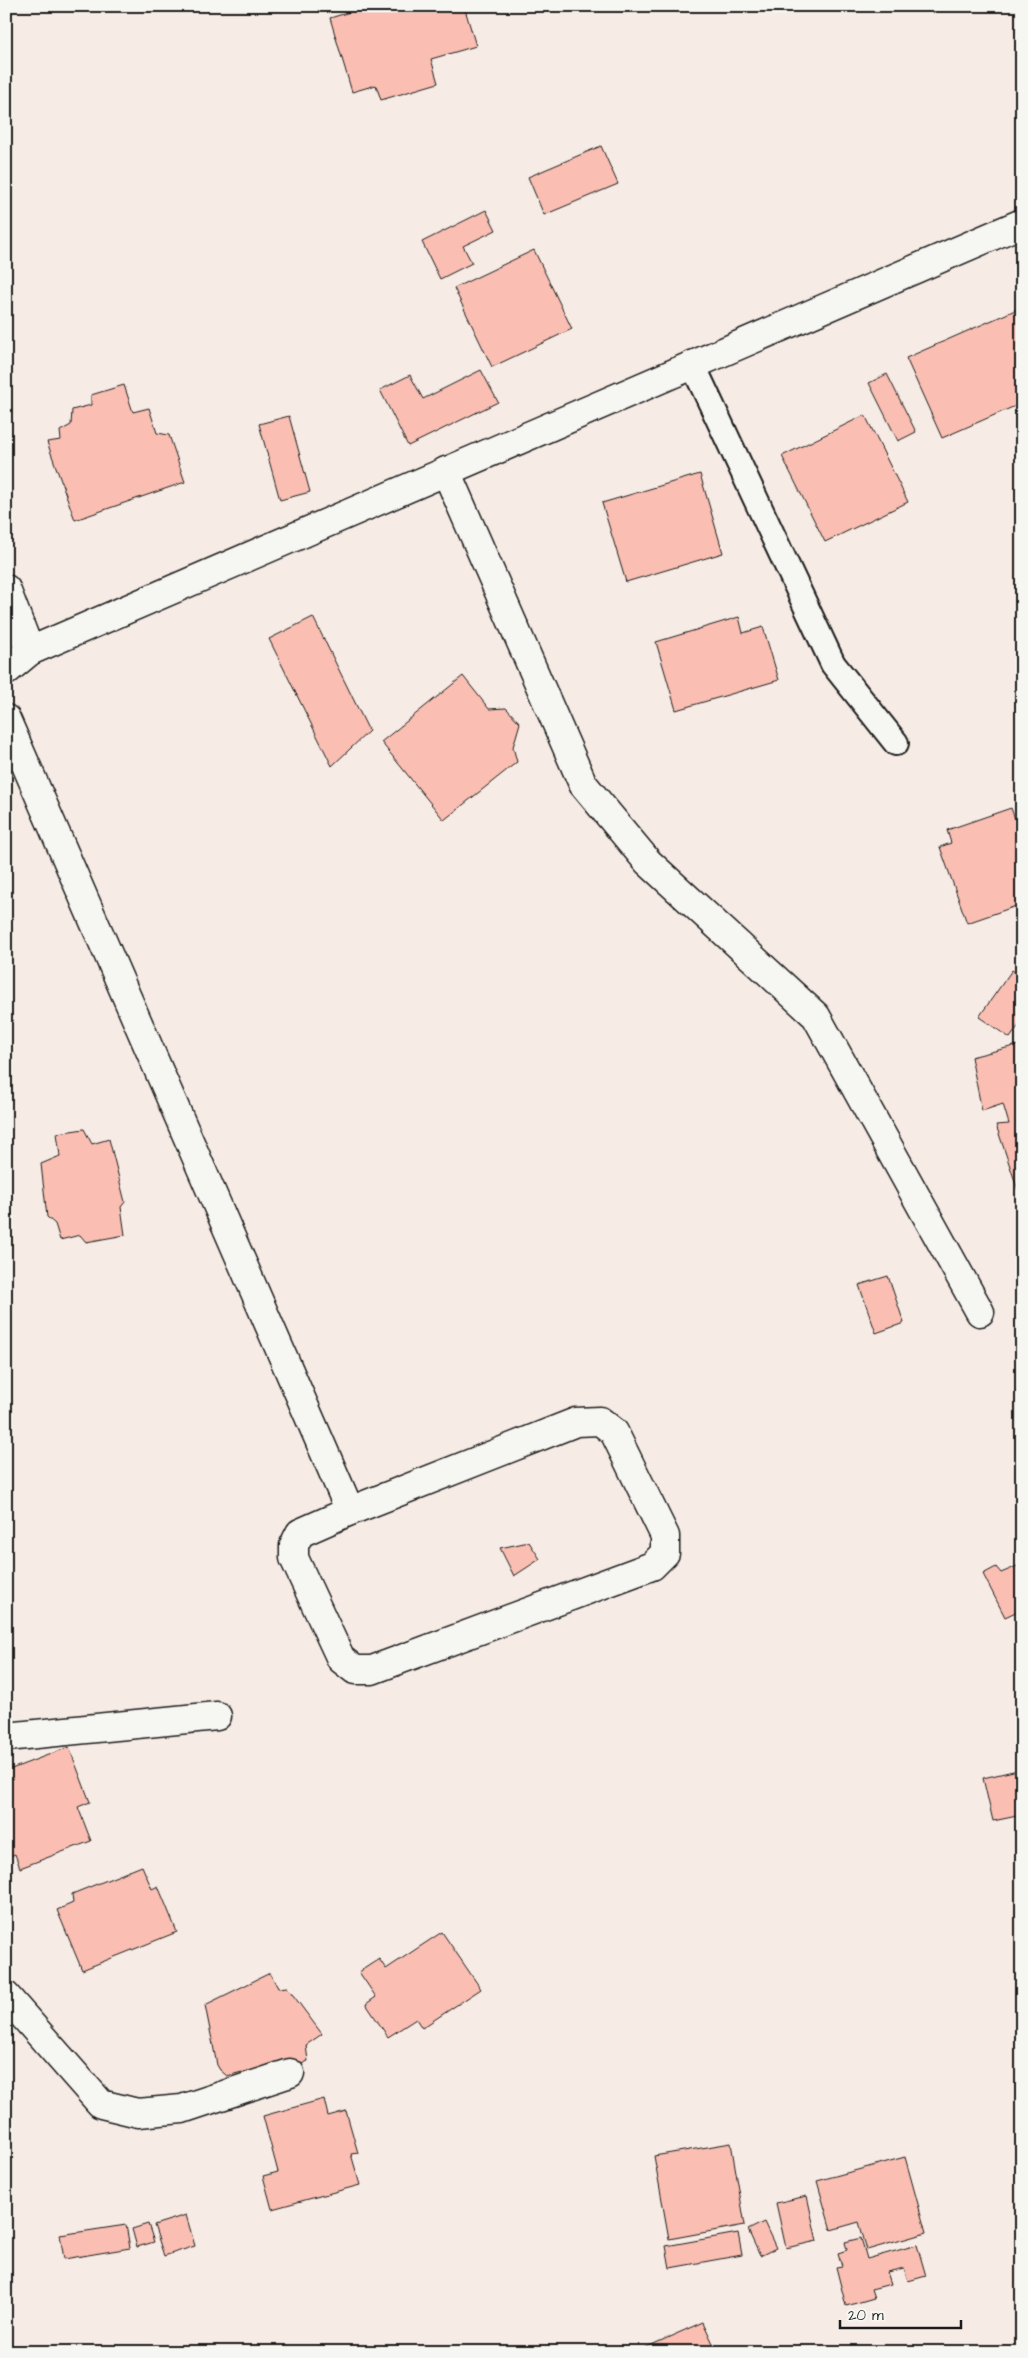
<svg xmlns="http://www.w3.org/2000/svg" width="1028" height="2358" font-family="'Architects Daughter',sans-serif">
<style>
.building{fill:#fabfb2;stroke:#1c1c1c}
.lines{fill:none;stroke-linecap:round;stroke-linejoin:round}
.lane-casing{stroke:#1c1c1c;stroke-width:28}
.street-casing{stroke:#1c1c1c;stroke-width:31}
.secondary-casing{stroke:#1c1c1c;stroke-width:31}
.lane{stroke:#f6f6f2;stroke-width:24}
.street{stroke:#f6f6f2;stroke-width:28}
.secondary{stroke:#f6f6f2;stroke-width:28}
</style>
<rect width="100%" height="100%" fill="#f7ebe5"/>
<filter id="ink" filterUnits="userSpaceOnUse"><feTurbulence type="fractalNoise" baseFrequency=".02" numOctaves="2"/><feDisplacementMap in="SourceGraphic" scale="10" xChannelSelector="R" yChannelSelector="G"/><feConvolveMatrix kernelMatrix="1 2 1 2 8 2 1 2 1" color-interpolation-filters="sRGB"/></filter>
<g filter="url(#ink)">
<g class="building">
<path d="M370 6H464L476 46 431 59 438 83 381 100 376 85 352 92 330 18Z"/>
<path d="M601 146 618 184 544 215 528 177Z"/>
<path d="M486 210 496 230 463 246 472 263 440 279 422 242Z"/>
<path d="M534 250 572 329 492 367 454 288Z"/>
<path d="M1022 307V403L942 438 906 358Z"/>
<path d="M481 370 498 402 408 446 380 390 410 375 423 399Z"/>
<path d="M887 374 916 432 898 441 869 383Z"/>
<path d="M124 385 133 412 149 408 157 433 169 435 185 482 75 520 47 442 61 440 60 431 71 425 72 410 91 405V395Z"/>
<path d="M865 415 908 502 825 542 782 456Z"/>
<path d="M289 416 310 492 280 500 259 424Z"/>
<path d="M700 474 723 553 626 582 602 503Z"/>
<path d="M313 617 369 731 332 766 269 639Z"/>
<path d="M739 617 743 633 763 627 779 680 676 710 656 642Z"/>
<path d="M463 676 489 709 506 708 520 723 513 747 517 762 444 820 381 742Z"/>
<path d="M1011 808 1022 838V904L967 923 940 847 951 843 947 830Z"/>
<path d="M1012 970 1022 977V1021L1010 1038 979 1017Z"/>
<path d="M1022 1044V1202L996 1125 1009 1124 1003 1104 982 1111 971 1057Z"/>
<path d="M84 1129 92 1144 109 1139 125 1202 121 1207 125 1235 86 1242 80 1235 60 1240 55 1224 47 1217 41 1164 60 1156 57 1133Z"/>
<path d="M888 1276 904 1323 876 1333 859 1285Z"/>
<path d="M529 1542 540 1559 514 1576 500 1548Z"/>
<path d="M1022 1564V1609L1005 1617 983 1574 996 1567 1001 1573Z"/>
<path d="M69 1747 90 1802 78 1807 91 1841 20 1868 15 1854 6 1858V1771Z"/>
<path d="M1022 1769V1815L993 1821 983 1778Z"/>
<path d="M142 1866 152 1889 158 1886 177 1932 82 1970 57 1910 73 1903 72 1894Z"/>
<path d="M442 1932 481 1989 422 2028 416 2019 388 2037 366 2004 376 1997 359 1972 379 1959 386 1969Z"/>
<path d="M270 1973 278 1988 287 1987 322 2034 306 2045 308 2061 268 2080H247L242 2072 227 2076 220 2070 217 2065 205 2005Z"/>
<path d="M324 2099 328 2116 346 2111 358 2153 351 2154 360 2185 272 2209 263 2176 278 2172 263 2116Z"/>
<path d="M731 2143 745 2225 669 2239 654 2156Z"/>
<path d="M905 2157 926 2233 867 2250 859 2222 831 2230 817 2181Z"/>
<path d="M807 2196 817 2241 786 2248 776 2203Z"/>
<path d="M186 2215 195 2246 164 2256 154 2225Z"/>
<path d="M764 2222 776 2248 760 2256 748 2230Z"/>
<path d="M148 2224 154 2242 137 2247 132 2229Z"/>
<path d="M126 2225 130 2248 64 2259 60 2235Z"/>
<path d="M738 2233 742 2255 670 2268 666 2246Z"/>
<path d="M861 2238 867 2259 917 2245 926 2276 908 2281 904 2268 887 2272 891 2284 871 2289 874 2298 846 2306 836 2267 842 2266 838 2253 847 2250 845 2242Z"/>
<path d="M703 2322 716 2350 712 2352H641L640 2350Z"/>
</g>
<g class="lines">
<g class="lane-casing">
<path id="lane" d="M692 363 833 664 896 743"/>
</g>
<g class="street-casing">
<g id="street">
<path d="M446 471 583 784 648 862 816 1016 980 1312"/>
<path d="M6 589 30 651"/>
<path d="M6 719 350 1511"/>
<path d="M600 1421 614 1432 665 1536V1553L652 1566 372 1670H355L341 1659 294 1558V1545L300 1533 350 1511 576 1422Z"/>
<path d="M6 1737 217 1716"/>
<path d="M6 1996 101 2104 138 2113 182 2109 290 2073"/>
</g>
</g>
<g class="secondary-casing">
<path id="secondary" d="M6 671 30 651 1022 223"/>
</g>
<use href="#lane" class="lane"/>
<use href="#street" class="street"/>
<use href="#secondary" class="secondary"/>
</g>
</g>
<rect width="1028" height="2358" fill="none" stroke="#f6f6f2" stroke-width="25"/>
<rect x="12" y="12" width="1003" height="2333" fill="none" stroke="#1c1c1c" stroke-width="2" filter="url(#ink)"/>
<path d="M840 2320v8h121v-8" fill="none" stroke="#1c1c1c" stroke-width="2.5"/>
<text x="848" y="2320" font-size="15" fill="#1c1c1c" stroke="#f6f6f2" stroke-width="4" paint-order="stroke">20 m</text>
</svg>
